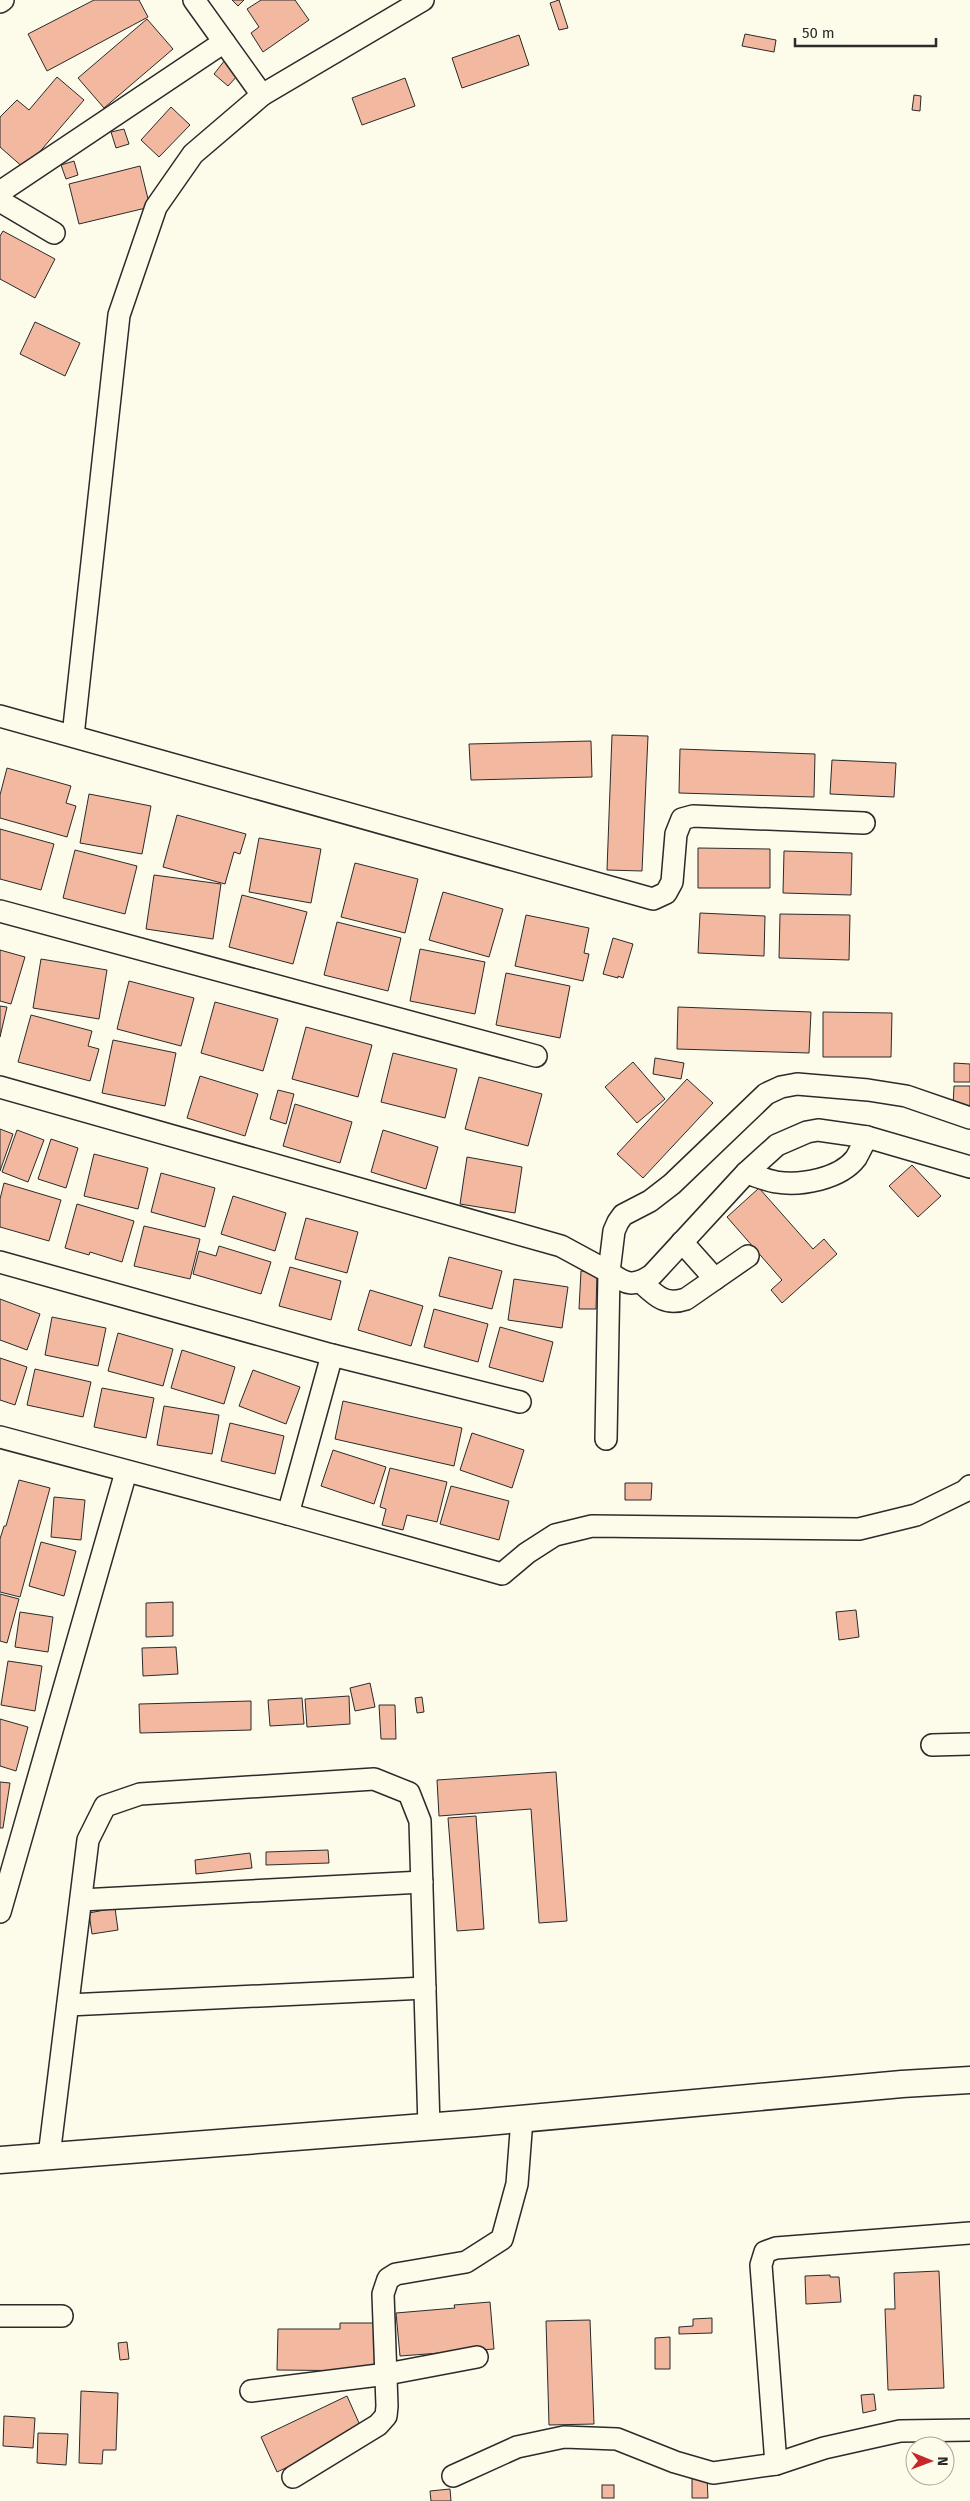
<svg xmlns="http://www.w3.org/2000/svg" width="970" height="2501" font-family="'Fira Sans',sans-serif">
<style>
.building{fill:#f2b8a0;stroke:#2b2b2b}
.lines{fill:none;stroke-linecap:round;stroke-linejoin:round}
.minor-casing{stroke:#2b2b2b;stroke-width:24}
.major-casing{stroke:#2b2b2b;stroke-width:29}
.minor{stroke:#fdfbea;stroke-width:21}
.major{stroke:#fdfbea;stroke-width:26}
</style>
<rect width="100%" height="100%" fill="#fdfbea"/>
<g class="building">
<path d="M94 0H139L148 17 47 71 28 34Z"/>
<path d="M232 0H244L238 6Z"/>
<path d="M261 0H295L309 20 263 52 251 33 259 27 247 9Z"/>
<path d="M559 0 568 28 559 30 550 3Z"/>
<path d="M147 19 173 49 104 108 78 78Z"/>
<path d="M745 34 776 40 774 52 742 46Z"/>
<path d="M519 35 529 65 462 88 452 58Z"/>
<path d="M225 60 240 73 228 86 214 74Z"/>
<path d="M57 77 84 100 25 169 0 147V117L17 100 29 110Z"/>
<path d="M405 78 415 106 362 125 352 98Z"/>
<path d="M914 95 921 96 920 111 912 110Z"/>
<path d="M171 107 190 125 159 157 141 140Z"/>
<path d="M124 129 129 144 116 148 111 132Z"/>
<path d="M74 161 78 175 66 179 61 165Z"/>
<path d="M140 166 150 207 79 224 69 184Z"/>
<path d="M3 231 55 259 35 298 0 279V236Z"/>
<path d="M35 322 80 343 65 376 20 354Z"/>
<path d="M612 735 648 736 642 871 607 870Z"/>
<path d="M591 741 592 777 471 780 469 744Z"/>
<path d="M680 749 815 754 814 797 679 793Z"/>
<path d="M832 760 896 763 894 797 830 794Z"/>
<path d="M7 768 71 786 66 803 76 806 67 837 0 818V795Z"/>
<path d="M89 794 151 806 142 854 80 843Z"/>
<path d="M177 815 246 834 240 854 234 852 225 884 163 867Z"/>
<path d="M0 829 54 844 41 890 0 879Z"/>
<path d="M259 838 321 849 311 903 249 892Z"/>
<path d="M698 848 770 849V888H698Z"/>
<path d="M75 850 137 866 125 914 63 898Z"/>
<path d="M784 851 852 853 851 895 783 893Z"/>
<path d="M355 863 418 879 405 933 341 917Z"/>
<path d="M154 875 221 884 213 939 146 929Z"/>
<path d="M443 892 503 909 489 957 429 940Z"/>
<path d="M242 895 307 912 293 964 229 947Z"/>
<path d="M700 913 765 916 764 956 698 953Z"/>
<path d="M780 914 850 915 849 960 779 958Z"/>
<path d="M526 915 589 928 584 953 589 954 583 981 515 966Z"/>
<path d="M337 922 401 938 388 991 324 975Z"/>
<path d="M613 938 633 944 623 978 618 976V978L603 974Z"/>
<path d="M420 949 485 962 475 1014 410 1001Z"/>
<path d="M0 950 25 957 11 1004 0 1001Z"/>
<path d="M41 959 107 970 99 1019 33 1008Z"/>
<path d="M506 973 570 986 560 1038 496 1025Z"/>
<path d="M129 981 194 998 181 1046 117 1029Z"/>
<path d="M215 1002 278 1019 263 1071 201 1053Z"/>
<path d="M0 1006 7 1007 0 1037Z"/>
<path d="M678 1007 811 1012 809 1053 677 1049Z"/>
<path d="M823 1012 892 1013 891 1057H823Z"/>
<path d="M31 1015 92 1031 88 1046 99 1049 90 1081 18 1062Z"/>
<path d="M306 1027 372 1045 358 1097 292 1079Z"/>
<path d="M113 1040 176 1053 165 1106 102 1093Z"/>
<path d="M393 1053 457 1069 445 1118 381 1102Z"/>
<path d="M655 1058 684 1063 681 1079 653 1074Z"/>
<path d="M633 1062 665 1099 637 1123 605 1087Z"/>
<path d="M954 1063 970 1064V1082H954Z"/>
<path d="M200 1076 258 1094 245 1136 187 1118Z"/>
<path d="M479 1077 542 1094 528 1146 465 1129Z"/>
<path d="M687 1079 713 1103 643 1178 617 1154Z"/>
<path d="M954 1086H970V1107L953 1106Z"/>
<path d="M278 1090 294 1094 286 1124 270 1119Z"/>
<path d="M295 1104 352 1122 340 1163 283 1146Z"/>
<path d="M0 1129 13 1134 0 1171Z"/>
<path d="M17 1130 44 1140 28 1182 2 1172Z"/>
<path d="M383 1130 438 1147 426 1189 371 1172Z"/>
<path d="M51 1139 78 1148 66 1188 38 1179Z"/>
<path d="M94 1154 148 1168 138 1209 84 1196Z"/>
<path d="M467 1157 522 1167 515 1213 460 1204Z"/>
<path d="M912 1165 941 1196 918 1217 889 1186Z"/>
<path d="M161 1173 215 1188 205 1227 151 1212Z"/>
<path d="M4 1183 61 1200 49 1241 0 1227V1199Z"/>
<path d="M759 1188 813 1249 824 1239 837 1254 782 1303 771 1290 782 1280 727 1217Z"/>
<path d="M233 1196 286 1213 275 1251 221 1234Z"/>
<path d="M77 1204 134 1221 122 1262 90 1252 89 1255 65 1248Z"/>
<path d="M306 1218 358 1232 347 1273 295 1259Z"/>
<path d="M144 1226 200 1239 190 1279 134 1266Z"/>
<path d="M219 1246 271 1262 261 1294 193 1274 199 1251 216 1256Z"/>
<path d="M449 1257 502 1271 492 1309 439 1296Z"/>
<path d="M290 1267 341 1281 331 1320 279 1306Z"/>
<path d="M581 1271 597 1272 596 1309H579Z"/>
<path d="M514 1279 568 1287 562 1328 508 1320Z"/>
<path d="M370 1290 423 1306 411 1346 358 1330Z"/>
<path d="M0 1299 40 1314 27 1350 0 1340Z"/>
<path d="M434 1309 488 1324 478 1362 424 1347Z"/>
<path d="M52 1317 106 1328 98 1366 45 1355Z"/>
<path d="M500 1327 553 1342 543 1382 489 1367Z"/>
<path d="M118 1333 173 1349 163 1386 108 1371Z"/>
<path d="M182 1350 235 1367 224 1404 171 1388Z"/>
<path d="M0 1358 27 1367 15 1405 0 1400Z"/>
<path d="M35 1369 91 1382 83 1417 27 1405Z"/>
<path d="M253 1370 300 1387 286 1424 239 1406Z"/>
<path d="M102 1388 154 1398 146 1438 94 1427Z"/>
<path d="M343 1401 462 1428 454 1466 335 1439Z"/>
<path d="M164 1406 219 1415 212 1454 157 1445Z"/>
<path d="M230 1423 284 1436 275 1474 221 1461Z"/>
<path d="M472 1433 524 1450 512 1488 460 1470Z"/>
<path d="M333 1450 386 1467 374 1504 321 1486Z"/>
<path d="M390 1468 447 1482 437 1522 407 1515 403 1530 382 1525 386 1509 380 1507Z"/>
<path d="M19 1480 50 1488 20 1597 0 1592V1539L4 1526H6Z"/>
<path d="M625 1483H652L651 1500H625Z"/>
<path d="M451 1486 509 1501 499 1540 440 1524Z"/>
<path d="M54 1497 85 1500 81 1540 51 1537Z"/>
<path d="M41 1542 76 1551 64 1596 29 1586Z"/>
<path d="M0 1594 19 1599 7 1643 0 1641Z"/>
<path d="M173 1602V1636L146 1637V1603Z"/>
<path d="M856 1610 859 1637 839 1640 836 1612Z"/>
<path d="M20 1612 53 1617 48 1652 15 1647Z"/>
<path d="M176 1647 178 1674 143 1676 142 1648Z"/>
<path d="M8 1661 42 1666 35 1711 1 1705Z"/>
<path d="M370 1683 375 1707 355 1711 350 1688Z"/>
<path d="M349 1696 350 1724 307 1727 305 1699Z"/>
<path d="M422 1697 424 1712 417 1713 415 1698Z"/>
<path d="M302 1698 304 1724 270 1726 268 1700Z"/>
<path d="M251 1701V1730L140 1733 139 1704Z"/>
<path d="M379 1705H395L396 1739H381Z"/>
<path d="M0 1719 28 1727 16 1771 0 1766Z"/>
<path d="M556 1772 567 1921 539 1923 531 1809 439 1816 437 1780Z"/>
<path d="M0 1782 10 1783 3 1828H0Z"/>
<path d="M476 1816 484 1929 457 1931 448 1818Z"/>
<path d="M328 1850 329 1863 266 1865V1852Z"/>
<path d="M250 1853 252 1868 196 1874 195 1860Z"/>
<path d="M115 1908 118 1930 92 1934 89 1913Z"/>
<path d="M939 2271 944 2388 888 2390 885 2309H895L894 2273Z"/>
<path d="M830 2275V2277H839L841 2302 806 2304 805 2276Z"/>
<path d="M490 2302 494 2349 400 2356 396 2313 455 2308 454 2305Z"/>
<path d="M712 2318V2333L679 2334V2327L693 2326V2319Z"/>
<path d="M590 2320 594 2424 549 2425 546 2321Z"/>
<path d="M340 2323H377L376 2371 277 2370 278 2329H340Z"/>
<path d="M670 2337V2369H655V2338Z"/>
<path d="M127 2342 129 2359 120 2360 118 2343Z"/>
<path d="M81 2391 118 2393 116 2450H103L102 2464 79 2463Z"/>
<path d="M874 2394 876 2410 863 2413 861 2395Z"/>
<path d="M347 2396 363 2432 277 2472 261 2437Z"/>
<path d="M4 2416 35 2418 33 2448 3 2446Z"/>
<path d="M38 2433 68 2434 66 2465 37 2463Z"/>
<path d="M692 2477H707L708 2498H692Z"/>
<rect x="602" y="2485" width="12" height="13"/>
<path d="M450 2489 451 2501H431L430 2491Z"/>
</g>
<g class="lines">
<g class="minor-casing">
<g id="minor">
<path d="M194 0 262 95"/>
<path d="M0 2 3 0"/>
<path d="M0 192 224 42"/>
<path d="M0 201 54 233"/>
<path d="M0 716 653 899 666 893 672 882 676 834 682 819 693 816 864 823"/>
<path d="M73 736 119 315 156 207 193 154 262 95 423 0"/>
<path d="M0 911 536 1056"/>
<path d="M0 1087 561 1246 609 1272 606 1439"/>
<path d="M970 1118 906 1096 868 1090 797 1084 781 1087 766 1094 672 1184 650 1201 623 1215 618 1222 614 1231 609 1272C626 1285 634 1287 652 1275L746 1173 777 1145 807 1132 818 1130 867 1137 970 1167"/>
<path d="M746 1173C756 1176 766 1180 776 1182 801 1186 840 1179 856 1158 860 1151 863 1144 867 1137"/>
<path d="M682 1242 715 1279"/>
<path d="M0 1262 332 1355 520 1402"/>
<path d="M641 1282C656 1296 665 1306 686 1299L748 1256"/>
<path d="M0 1437 288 1514 502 1574 527 1553 555 1535 592 1526 859 1529 916 1515 965 1491 970 1486"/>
<path d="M288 1514 332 1355"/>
<path d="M932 1745 970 1744"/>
<path d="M81 1900 422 1882"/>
<path d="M0 1912 126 1472"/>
<path d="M68 2005 425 1988"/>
<path d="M49 2156 88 1840 105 1806 140 1794 374 1779 409 1793 420 1821 429 2127"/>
<path d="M0 2316H62"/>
<path d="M251 2391 387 2374 477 2357"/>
<path d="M776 2464 761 2265 765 2252 776 2248 970 2233"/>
<path d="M453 2476 517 2447 564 2437 617 2439 675 2462 713 2473 776 2464 824 2448 900 2431 970 2430"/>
<path d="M293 2477 378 2425 386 2416 387 2406 383 2294 388 2279 396 2274 466 2262 502 2239 517 2184 522 2119"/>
</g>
</g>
<g class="major-casing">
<path id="major" d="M0 2160 476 2123 902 2084 970 2080"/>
</g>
<use href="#minor" class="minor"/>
<use href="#major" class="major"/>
</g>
<g transform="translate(930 2461) rotate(91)"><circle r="24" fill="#fdfbea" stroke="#a9a89e"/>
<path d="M0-4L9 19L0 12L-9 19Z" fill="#c62828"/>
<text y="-8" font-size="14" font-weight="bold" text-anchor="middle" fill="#2b2b2b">N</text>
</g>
<path d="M795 38v8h141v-8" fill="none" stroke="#2b2b2b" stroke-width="2.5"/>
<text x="802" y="38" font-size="15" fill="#2b2b2b" stroke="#fdfbea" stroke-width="4" paint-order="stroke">50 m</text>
</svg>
